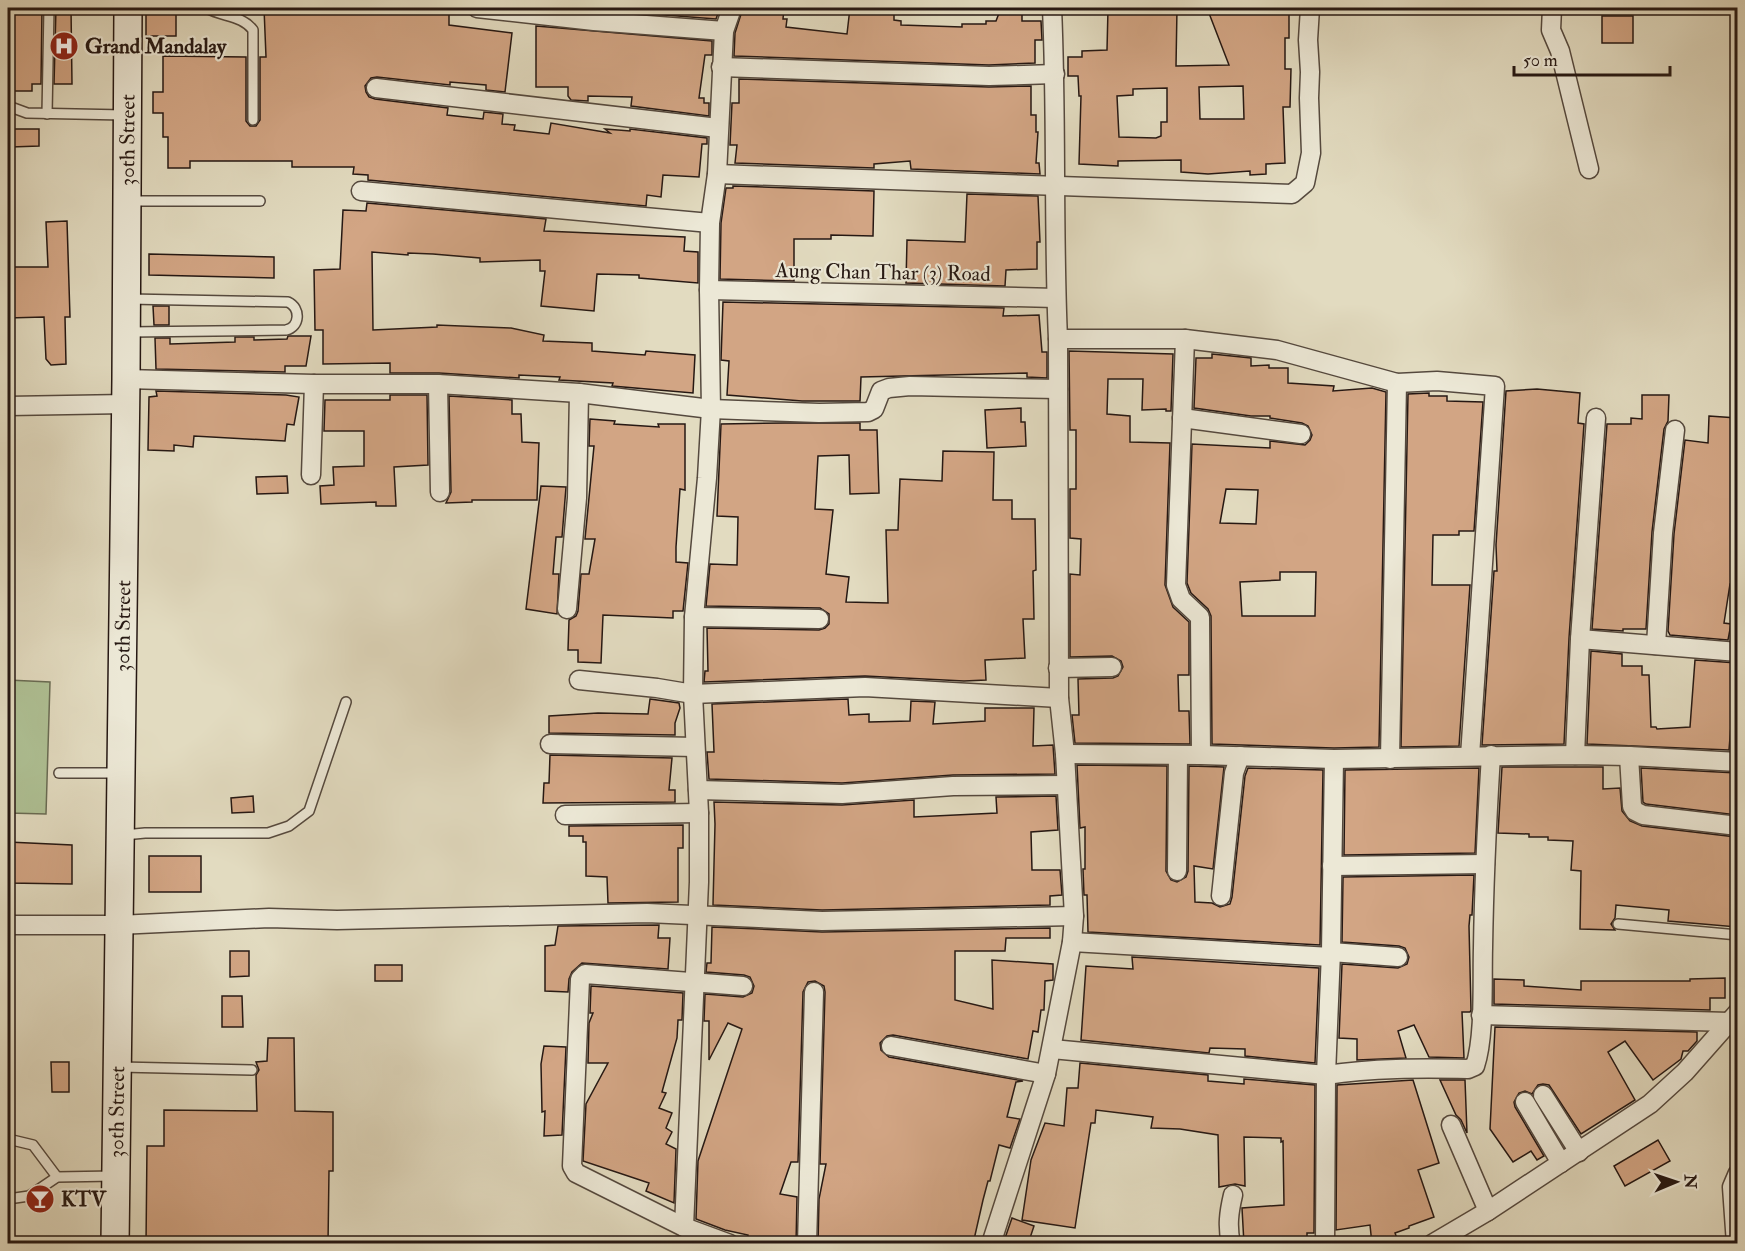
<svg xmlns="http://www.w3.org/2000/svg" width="1745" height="1251" font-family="'IM FELL Double Pica',serif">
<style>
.green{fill:#afc195;stroke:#6a6c54;stroke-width:1.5}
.building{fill:#d2a584;stroke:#261813;stroke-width:1.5;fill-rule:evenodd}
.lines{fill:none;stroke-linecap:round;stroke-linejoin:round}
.service-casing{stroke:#55493e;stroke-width:12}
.minor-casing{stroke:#55493e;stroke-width:21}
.secondary-casing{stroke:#261813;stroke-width:30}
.service{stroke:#ece8d6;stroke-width:9}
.minor{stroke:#ece8d6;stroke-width:18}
.secondary{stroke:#ece8d6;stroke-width:27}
.labels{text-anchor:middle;stroke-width:4.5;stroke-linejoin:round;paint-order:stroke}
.poi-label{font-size:21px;font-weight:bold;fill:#261813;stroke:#ece8d6;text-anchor:start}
.street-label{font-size:21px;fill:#261813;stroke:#ece8d6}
</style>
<rect width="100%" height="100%" fill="#e2dbc0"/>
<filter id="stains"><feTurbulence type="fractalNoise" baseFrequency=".00333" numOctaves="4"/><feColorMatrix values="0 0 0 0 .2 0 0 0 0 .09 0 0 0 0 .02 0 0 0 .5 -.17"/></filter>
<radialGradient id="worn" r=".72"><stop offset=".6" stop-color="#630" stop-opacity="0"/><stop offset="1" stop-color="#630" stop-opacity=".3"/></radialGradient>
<path class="green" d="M8 680 50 682 46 814 8 813Z"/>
<g class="building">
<path d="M8 8H42L41 84H32V91H8Z"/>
<path d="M56 8H71L72 84H54Z"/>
<rect x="146" y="8" width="30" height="28"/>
<path d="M264 8H449V25L512 33 505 92 486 90V85L450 82V85L377 77 371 78 365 86 366 92 369 97 375 99 448 108 447 115 483 119 484 112 503 114 502 124 515 125 514 130 549 134 551 123 610 133 605 129 630 131V129L707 138V144H702L699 177 663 175 661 197 647 195 646 206 368 180V175L353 174 354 167H292V161H190V168H168V137H163V113H153V92H163V56L246 57V121L250 126H256L260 120V57H266Z"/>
<path d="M574 8H720L716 19Z"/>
<path d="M743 8H784L783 19H787L786 27 847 34 850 8H894V20L901 21V25L962 27V24H986V21H996L1001 8H1022V21H1041L1042 40H1035V63L989 65 734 56 735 33Z"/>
<path d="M1114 8H1177L1176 66 1229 65 1207 8H1289V38H1285V69H1291L1290 107H1283L1285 163 1266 164V174L1250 175V171L1208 174 1181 172V160L1118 161V166L1079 164 1081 96H1079L1078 76H1068V57H1082V51L1107 50 1108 9ZM1243 86 1244 119H1200L1199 87ZM1167 88V122H1161V136L1156 138 1119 137 1117 96 1133 95V89Z"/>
<rect x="1602" y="16" width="31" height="27"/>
<path d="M536 26 712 41V55H705L699 98H704V103H709V116L631 106 632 97 588 96V101L571 100 568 96V87H536Z"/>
<path d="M739 79 989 87 1031 86V115H1036V132H1038L1036 163H1039L1040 174 911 169 910 161 874 164V168L735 163 737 145H730L732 103H739Z"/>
<path d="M11 129H39V146L11 147Z"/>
<path d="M733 186 874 191 873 236 831 235V239H794V281L720 279 721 223 726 188H733Z"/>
<path d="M967 194 1038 196 1040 242H1037V269L1006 270 1005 286 906 283 907 240 965 242Z"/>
<path d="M367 203 546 219 544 231 685 237 684 251 698 252V283L639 278V275L597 274 594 311 541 306 545 271H540V260L480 262V258L433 254 408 253V255L372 252 373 330 437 327V325L511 328 544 335 543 341 592 343V351L645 355 646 351 695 355 693 393 612 386 613 383 559 380 560 377 519 375V378L439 373H390V363L323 364V330H315L314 270 340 269 343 210 366 211Z"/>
<path d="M67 221 70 317H65L66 364 51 365 46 359 44 317 8 318V267H48L46 222Z"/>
<path d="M149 254 274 257V278L149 275Z"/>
<path d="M723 302 1004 308 1003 316 1039 315 1042 352H1047V378L1027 377V373L861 377 860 401H802L727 395 729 361 721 360Z"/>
<path d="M153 306H169V325H154Z"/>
<path d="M288 336H311L306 366H285V372L156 369 155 338H170V344L235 342V337H254V340L287 339Z"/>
<path d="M1069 351 1173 354 1171 411H1166V409L1142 410 1143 379H1108L1107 414 1130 416V442L1170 443 1165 585 1173 607 1189 622V675H1178L1179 711H1189L1190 744 1075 743 1072 715H1079L1078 679 1113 678 1118 676 1123 667 1121 661 1112 656 1070 657V574L1080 575 1081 539 1070 538V489H1076V430H1070Z"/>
<path d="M1212 354 1251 358V366L1269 365V368H1288V383L1334 386 1333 391 1372 388 1386 392 1379 747 1334 748 1212 744 1211 616 1208 609 1191 593 1187 583 1192 444 1270 448V441L1305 445 1310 440 1312 435 1308 426 1302 423 1270 418V416H1251L1194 408 1196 358H1212ZM1226 489 1258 490 1256 524 1220 523ZM1280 572H1316L1315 616H1242L1240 582 1280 580Z"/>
<path d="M1537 389 1580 393 1578 423 1584 424 1569 638 1564 744 1482 745 1494 571H1497L1496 545 1506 391Z"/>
<path d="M156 391 286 395 299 397 294 425 287 424 285 441 194 436 193 447 174 445V451L148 450 149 397 157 396Z"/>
<path d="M1429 393V396H1447V401L1483 402 1474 531H1459V535H1433L1432 585H1470L1459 746 1401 747 1408 394Z"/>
<path d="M390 395H427L428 465 394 467 396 506H376V502L321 504 320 486 334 485 333 467 364 466V431H324L325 400H390Z"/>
<path d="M1642 395H1669L1668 421 1664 429 1652 532 1646 629H1623V631L1592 629 1607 424H1631V418L1642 419Z"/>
<path d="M449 396 512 400V414H521L522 442 539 443 537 500H472V502L446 503 451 492Z"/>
<path d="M1021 408V422H1025L1026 446 987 448 985 410Z"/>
<path d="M1709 416 1737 418V561L1736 584H1730L1724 623 1731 624 1728 640 1670 635 1668 631 1674 534 1685 440 1708 443Z"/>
<path d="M590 419 615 421 614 424 659 427 658 424H685V490L680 489 676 547V562L688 563 683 611H673V618L603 615 601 663 578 662V650H568L569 620 576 616 578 611 581 574H589L595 539H585L594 446H589Z"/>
<path d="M784 423H860V430H877L879 493 850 494 849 455 818 456 815 509 833 510 826 574 849 577 846 602 888 603 886 530H898L900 479 942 481 943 451 994 452 993 500H1012V519H1035L1036 570 1033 571 1034 619H1023L1025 658 985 660 986 680 964 681 865 676 704 682 705 671H708L707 628 819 630 825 628 829 624V614L820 608 706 606 710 564 737 565 738 517 717 516 721 424Z"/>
<path d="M287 476 288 493 257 494 256 477Z"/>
<path d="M541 486 566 487 562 537H556L553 574H559L557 614 526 609Z"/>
<path d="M1591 651 1622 654V666H1642V675H1649L1651 727H1656L1657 729 1690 727 1695 660 1737 663V683L1732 713 1729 750 1587 744Z"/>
<path d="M650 699 679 703 680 708 675 723V735L549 733V716L598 713 648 714Z"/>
<path d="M848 699 849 715 869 714V722L910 721 911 701 935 702 933 724 985 721V708H1034L1033 746 1053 745 1055 774 953 775 842 783 709 779 707 752H714L712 704Z"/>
<path d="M550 755 672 758 669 790H675V802L543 803 544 783H549Z"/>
<path d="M1077 765 1167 766 1166 871 1171 880 1177 882 1186 877 1188 871 1189 766 1224 767 1213 869 1194 866 1195 902 1212 903 1220 907 1230 904 1232 897 1245 776 1248 768 1323 770 1320 945 1088 932 1087 895H1084L1083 869H1085V827L1080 828Z"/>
<path d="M1502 767H1603V789L1620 788 1622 811 1630 821 1642 826 1736 837 1735 863H1737V927L1668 921 1669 910 1616 905 1615 918 1611 924 1615 930 1580 929 1581 871 1571 870 1573 841 1548 840V837H1529V834L1498 833Z"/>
<path d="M1479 768 1475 853 1344 855 1345 770Z"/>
<path d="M1641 768 1737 773V815L1646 804 1643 802Z"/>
<path d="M253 796 254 812 232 813 231 798Z"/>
<path d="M1056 796 1058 830 1031 832 1032 870H1060L1062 895 1050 896V905L822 910 713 905 715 824 714 802 842 805 914 800V817L997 813 996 797Z"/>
<path d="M683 825V848H678V902L608 903 607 877 586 876V842H583V836H569V826Z"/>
<path d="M8 842 72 845V884L8 883Z"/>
<rect x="149" y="856" width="52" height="36"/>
<path d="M1474 875 1472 915H1470L1469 926 1471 1010 1470 1012H1462L1464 1058 1429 1057 1414 1025 1398 1031 1406 1058 1357 1060V1039L1339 1038 1342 964 1398 968 1407 964 1409 957 1405 948 1399 946 1342 942 1343 877Z"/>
<path d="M659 925 658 938H670L668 969 582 963 572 972 569 979 568 992 545 991V946L555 945 558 926Z"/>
<path d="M712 927 822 932 1050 928V938H1006L1005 951H955V1000L993 1009 992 960 1053 964V980L1045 981 1044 1010H1041L1038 1032 1033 1031 1028 1059 893 1035 887 1036 880 1043 881 1050 889 1057 1023 1081 1016 1082 1007 1117 1020 1119 1010 1148 999 1145 990 1181H988L983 1200 973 1244H818L819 1199 826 1164H820L825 992 824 986 815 981 808 982 803 992 798 1162H791L780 1194 797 1197 796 1244H747L748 1235 725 1230 696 1219 698 1161 742 1029 728 1023 709 1060V1021H704L705 994 743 997 752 993 754 986 750 977 744 975 706 972 707 963H711Z"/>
<path d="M230 951H249V976L230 977Z"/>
<path d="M1132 957 1319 968 1315 1063 1245 1056V1049L1210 1048 1209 1053 1081 1040 1086 966 1133 969Z"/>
<rect x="375" y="965" width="27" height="16"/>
<path d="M1725 978V998H1710V1010L1494 1004V979L1524 980V986L1581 990V981H1690V979Z"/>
<path d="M591 986 683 993 682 1020H678L677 1038 662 1092 666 1093 659 1108 672 1113 666 1128 672 1132 666 1144 676 1149 674 1203 646 1191 649 1183 583 1161 586 1104 608 1063H588L589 1023 593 1013H590Z"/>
<path d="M222 996H242L243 1027H222Z"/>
<path d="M1495 1027 1697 1032V1041L1688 1051H1683L1681 1059 1653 1080 1625 1041 1608 1052 1635 1100 1581 1134 1549 1085 1543 1084 1538 1085 1532 1094 1525 1091 1519 1093 1514 1102 1515 1107 1544 1156 1537 1160 1531 1151 1513 1162 1490 1129Z"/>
<path d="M268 1038H294L295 1111 333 1112V1171H329L328 1244H146L147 1146H164V1110L257 1111 256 1075 259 1070 256 1062 267 1061Z"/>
<path d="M544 1046 566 1047 562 1135 544 1136 545 1111 542 1112 541 1064Z"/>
<path d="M51 1062H69V1092H52Z"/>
<path d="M1080 1063 1208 1075V1081L1244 1084V1079L1315 1085 1314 1233H1307V1244H1244L1242 1208 1284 1205 1283 1141 1281 1142V1138L1244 1137 1245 1186 1235 1184 1219 1187 1218 1135 1180 1129 1151 1128 1153 1117 1096 1110 1095 1123H1091L1075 1228 1022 1220 1031 1160 1045 1123 1064 1126 1067 1088H1078Z"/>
<path d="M1413 1080 1439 1163 1418 1170 1434 1217 1409 1226V1228L1395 1233 1399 1244H1372L1370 1225 1336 1230 1337 1085Z"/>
<path d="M1440 1080H1465L1467 1133 1461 1120 1456 1115Z"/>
<path d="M1658 1140 1670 1161 1625 1186 1614 1166Z"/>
<path d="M1012 1218 1034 1226 1028 1244H1003Z"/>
</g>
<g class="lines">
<g class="service-casing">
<g id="service">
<path d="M207 8C222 17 242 15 253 30V120"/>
<path d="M8 106 27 113 124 115"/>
<path d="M47 114 49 8"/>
<path d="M130 201H260"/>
<path d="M129 299 288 302C301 308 300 327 286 330L130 332"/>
<path d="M59 773H120"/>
<path d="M124 835 145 833H268L289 826 309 811 346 702"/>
<path d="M1618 924 1738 935"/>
<path d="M120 1067 252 1070"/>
<path d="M8 1139 33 1145 57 1177"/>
<path d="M8 1199 29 1196 57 1177 114 1176"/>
</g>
</g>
<g class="minor-casing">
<g id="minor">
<path d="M477 8 594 21 724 31"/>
<path d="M1552 8 1551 30 1560 51 1589 169"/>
<path d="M721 67 989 76 1055 74"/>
<path d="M376 88 718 128"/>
<path d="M717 174 1292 194 1305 183 1311 153 1309 98 1310 72 1308 40 1310 8"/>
<path d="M361 191 710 223"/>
<path d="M709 290 1056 298"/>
<path d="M1058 339H1185L1277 350 1397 383 1437 381 1495 386 1470 756"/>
<path d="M1185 339 1176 585 1181 599 1200 617 1201 755"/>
<path d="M126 379 314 384H438L579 393 711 409 819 413 868 412 874 409 881 391 889 388 910 386 1058 389"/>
<path d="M438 384 440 492"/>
<path d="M8 406 126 404"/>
<path d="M1182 418 1301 434"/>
<path d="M1596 418 1580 639 1738 652"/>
<path d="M311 475 314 384"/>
<path d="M567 609 577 498 579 393"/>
<path d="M694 617 819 619"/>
<path d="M1656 645 1663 533 1675 430"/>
<path d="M1058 668 1112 667"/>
<path d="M579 680 657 688 693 694 865 687 1059 698"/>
<path d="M550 744 695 747"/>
<path d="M1065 754 1201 755 1334 759 1575 755 1629 756 1738 762"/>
<path d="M1575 755 1580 639"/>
<path d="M1629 756 1632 806 1635 811 1643 815 1738 826"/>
<path d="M1390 759 1397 383"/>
<path d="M698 790 842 794 953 786 1065 785"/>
<path d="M565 815 699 813"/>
<path d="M1332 866 1485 864"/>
<path d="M1177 871 1178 755"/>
<path d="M1221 896 1234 773 1240 756"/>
<path d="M8 925H118L269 918 337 920 647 913 822 921 1074 916"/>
<path d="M1072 942 1331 957"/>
<path d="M1331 952 1398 957"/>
<path d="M1481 1015 1729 1022"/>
<path d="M891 1046 1046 1074"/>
<path d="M1052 1049 1326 1075C1373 1068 1420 1068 1468 1069L1475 1066C1485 1037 1482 980 1483 948 1484 883 1487 819 1491 755"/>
<path d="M1543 1095 1579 1152"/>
<path d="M1525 1102 1561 1163"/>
<path d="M1451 1125 1488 1211"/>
<path d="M684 1227 699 882V813L693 694 694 617 707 478 711 409 709 290 710 223 717 174 724 31 732 8"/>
<path d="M730 1244 684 1227 576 1173 572 1166 580 979 585 974 743 986"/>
<path d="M807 1244 814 992"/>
<path d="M991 1244 1046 1074 1072 942 1074 916 1065 754 1059 698 1058 339C1053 229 1057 118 1052 8"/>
<path d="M1231 1244C1227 1226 1229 1212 1233 1195"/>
<path d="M1325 1244 1326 1075 1331 952 1334 759"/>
<path d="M1432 1244 1488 1211 1650 1104 1685 1072 1738 1012"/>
<path d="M1736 1244 1732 1187 1738 1173"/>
</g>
</g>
<g class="secondary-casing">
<g id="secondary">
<path id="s1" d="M115 1244 126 379 128 8"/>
</g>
</g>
<use href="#service" class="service"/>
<use href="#minor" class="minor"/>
<use href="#secondary" class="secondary"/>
</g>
<defs>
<g id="hospital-disc" transform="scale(1.5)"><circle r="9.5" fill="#8f2418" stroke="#ece8d6"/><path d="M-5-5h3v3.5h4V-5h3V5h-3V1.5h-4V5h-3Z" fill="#fff"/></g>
<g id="bar-disc" transform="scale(1.5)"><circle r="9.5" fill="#8f2418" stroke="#ece8d6"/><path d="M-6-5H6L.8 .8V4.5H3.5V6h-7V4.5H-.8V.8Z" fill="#fff"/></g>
</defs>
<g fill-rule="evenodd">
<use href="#hospital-disc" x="64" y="46"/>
<use href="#bar-disc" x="40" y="1199"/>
</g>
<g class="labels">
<g class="poi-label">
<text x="85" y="53">Grand Mandalay</text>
<text x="61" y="1206">KTV</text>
</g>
<g class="street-label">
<text dy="7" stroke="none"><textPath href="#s1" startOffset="1104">30th Street</textPath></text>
<text transform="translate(883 272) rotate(1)" y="7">Aung Chan Thar (3) Road</text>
<text dy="7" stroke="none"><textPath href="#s1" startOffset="618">30th Street</textPath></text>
<text dy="7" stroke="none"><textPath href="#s1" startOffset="132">30th Street</textPath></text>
</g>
</g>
<rect width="1745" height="1251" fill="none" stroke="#e2dbc0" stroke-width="30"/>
<rect x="9" y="9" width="1727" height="1233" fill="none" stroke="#261813" stroke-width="3"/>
<rect x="15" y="15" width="1715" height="1221" fill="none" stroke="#261813" stroke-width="1.5"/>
<g transform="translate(1676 1182) rotate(88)" stroke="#ece8d6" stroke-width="4.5" paint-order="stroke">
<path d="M0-4.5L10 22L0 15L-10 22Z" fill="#261813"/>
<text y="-9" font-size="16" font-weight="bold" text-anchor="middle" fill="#261813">N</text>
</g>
<path d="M1514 66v9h156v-9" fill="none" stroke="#261813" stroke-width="3"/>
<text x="1523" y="66" font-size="18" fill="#261813" stroke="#ece8d6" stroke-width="4.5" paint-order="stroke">50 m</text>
<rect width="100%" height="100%" filter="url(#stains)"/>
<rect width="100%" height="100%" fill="url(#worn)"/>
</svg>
